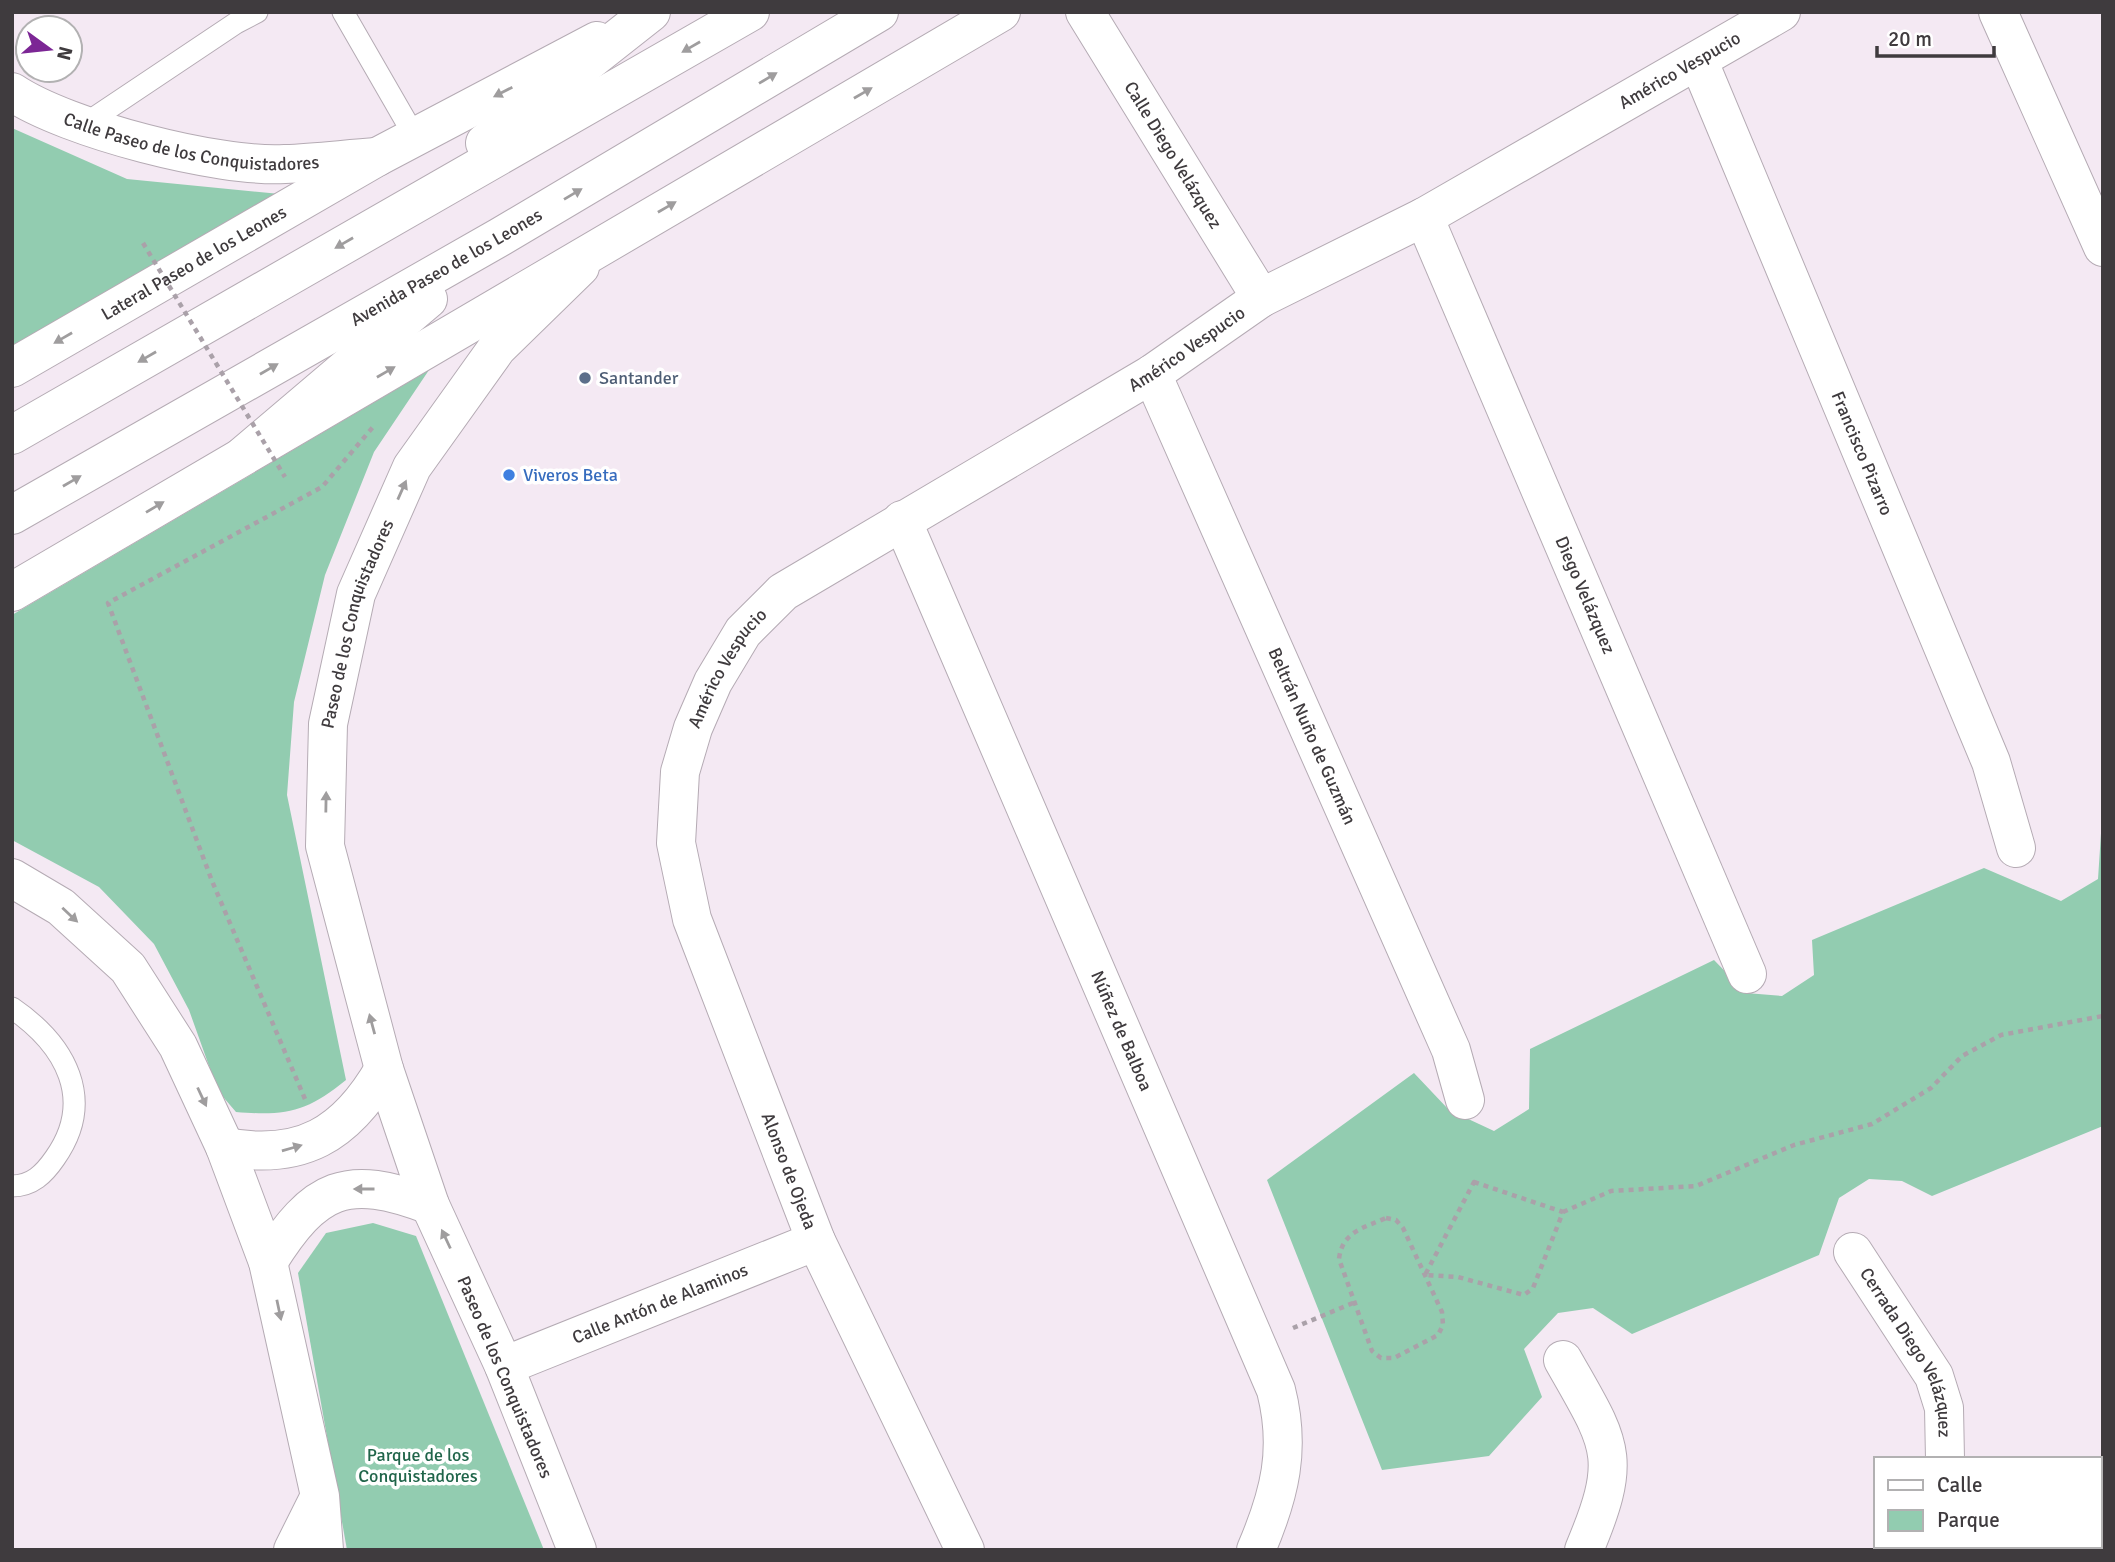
<svg xmlns="http://www.w3.org/2000/svg" width="2115" height="1562" font-family="Signika,sans-serif">
<style>
.green{fill:#92ccb0}
.lines{fill:none;stroke-linecap:round;stroke-linejoin:round}
.service-casing{stroke:#b5abb4;stroke-width:23}
.minor-casing{stroke:#b5abb4;stroke-width:40}
.tertiary-casing{stroke:#b5abb4;stroke-width:40}
.primary-casing{stroke:#b5abb4;stroke-width:40}
.path{stroke:#aaa1a9;stroke-width:4.5;stroke-dasharray:5 5;stroke-linecap:butt}
.service{stroke:#fff;stroke-width:21}
.minor{stroke:#fff;stroke-width:38}
.tertiary{stroke:#fff;stroke-width:38}
.primary{stroke:#fff;stroke-width:38}
.path-bridge{stroke:#aaa1a9;stroke-width:4.5;stroke-dasharray:5 5;stroke-linecap:butt}
.oneway{fill:#9f9d9e}
.service-dot{fill:#5c6f8a;stroke:#fff;stroke-width:2.5}
.shop-dot{fill:#3f7fe0;stroke:#fff;stroke-width:2.5}
.labels{text-anchor:middle;stroke-width:7;stroke-linejoin:round;paint-order:stroke}
.street-label{font-size:18px;fill:#3f3b3e;stroke:#fff}
.service-label{font-size:18px;fill:#4e5e75;stroke:#fff;text-anchor:start}
.shop-label{font-size:18px;fill:#366cbe;stroke:#fff;text-anchor:start}
.park-label{font-size:18px;fill:#20654a;stroke:#fff}
</style>
<rect width="100%" height="100%" fill="#f4e9f3"/>
<g class="green">
<path d="M12 128 127 179 280 194 12 346Z"/>
<path d="M429 370 374 452 325 575 294 702 287 795 346 1080C307 1112 286 1116 236 1112L218 1091 189 1010 154 944 99 887 12 840V615Z"/>
<path d="M2103 803V1126L1932 1196 1902 1181 1869 1179 1839 1198 1819 1255 1632 1334 1593 1308 1558 1313 1524 1349 1542 1397 1489 1456 1382 1470 1267 1180 1414 1073 1449 1110 1494 1131 1529 1109 1530 1049 1714 960 1746 993 1782 996 1814 975 1812 940 1984 868 2061 901 2098 879Z"/>
<path d="M373 1223 416 1236 544 1550H347L298 1273 326 1233Z"/>
</g>
<g class="lines">
<g class="service-casing">
<g id="service">
<path d="M343 12 415 137"/>
<path d="M85 124 236 23 257 12"/>
<path d="M12 1008C66 1045 96 1100 55 1158 44 1174 32 1186 12 1186"/>
</g>
</g>
<g class="minor-casing">
<g id="minor">
<path id="s1" d="M1085 12 1261 298"/>
<path d="M1998 12 2103 247"/>
<path id="s2" d="M1699 62 1991 762 2016 848"/>
<path id="s3" d="M12 92C67 129 219 168 285 164 316 163 346 159 377 157"/>
<path id="s4" d="M1424 217 1747 974"/>
<path id="s5" d="M1152 374 1451 1050 1465 1100"/>
<path id="s6" d="M902 520 1276 1390C1291 1449 1280 1494 1256 1550"/>
<path d="M12 878 61 907 128 968 178 1046 225 1147 268 1262 320 1496 324 1550"/>
<path d="M225 1147C301 1161 346 1135 384 1069"/>
<path id="s7" d="M1853 1252 1934 1376 1944 1408 1945 1459"/>
<path d="M268 1262C315 1187 346 1173 430 1205"/>
<path d="M1563 1360C1611 1445 1624 1455 1584 1550"/>
<path id="s8" d="M504 1366 816 1241"/>
<path d="M293 1550 319 1498"/>
<path id="s9" d="M577 1550 504 1366 430 1205 384 1069 325 846 328 724 356 594 412 467 497 348 580 267"/>
<path id="s10" d="M965 1550 816 1241 692 919 676 843 680 772 693 728 713 682 743 632 783 592 1152 374 1261 298 1424 217 1781 12"/>
<path d="M1914 1550 1915 1546"/>
</g>
</g>
<g class="tertiary-casing">
<g id="tertiary">
<path id="s11" d="M12 368 377 157 597 41"/>
<path d="M12 592 1001 12"/>
</g>
</g>
<g class="primary-casing">
<g id="primary">
<path d="M485 143 651 12"/>
<path d="M12 435 750 12"/>
<path d="M243 456 428 299"/>
<path id="s12" d="M12 515 500 237 879 12"/>
</g>
</g>
<g class="path">
<path d="M305 1099 212 881 108 603 322 487 373 427"/>
<path d="M1474 1182 1563 1212 1533 1288 1524 1295 1458 1277 1425 1275Z"/>
<path d="M1563 1212 1611 1191 1696 1186 1794 1145 1872 1124 1931 1088 1962 1056 2001 1035 2103 1016"/>
<path d="M1386 1218 1396 1220 1403 1228 1442 1312 1443 1325 1438 1335 1394 1358H1381L1372 1351 1339 1259C1342 1232 1363 1228 1386 1218Z"/>
<path d="M1293 1328 1353 1303"/>
</g>
<use href="#service" class="service"/>
<use href="#minor" class="minor"/>
<use href="#tertiary" class="tertiary"/>
<use href="#primary" class="primary"/>
<path class="path-bridge" d="M143 243 285 477"/>
</g>
<defs><path id="oneway-solid" d="M-6-.8H1V-3.2L6.5 0L1 3.2V.8H-6Z" transform="scale(1.75)"/></defs>
<g class="oneway">
<use href="#oneway-solid" transform="translate(691 47) rotate(150)"/>
<use href="#oneway-solid" transform="translate(768 78) rotate(-31)"/>
<use href="#oneway-solid" transform="translate(503 92) rotate(153)"/>
<use href="#oneway-solid" transform="translate(863 93) rotate(-30)"/>
<use href="#oneway-solid" transform="translate(573 194) rotate(-31)"/>
<use href="#oneway-solid" transform="translate(667 207) rotate(-30)"/>
<use href="#oneway-solid" transform="translate(344 243) rotate(150)"/>
<use href="#oneway-solid" transform="translate(63 338) rotate(150)"/>
<use href="#oneway-solid" transform="translate(147 357) rotate(150)"/>
<use href="#oneway-solid" transform="translate(269 369) rotate(-30)"/>
<use href="#oneway-solid" transform="translate(386 372) rotate(-30)"/>
<use href="#oneway-solid" transform="translate(72 481) rotate(-30)"/>
<use href="#oneway-solid" transform="translate(402 490) rotate(-66)"/>
<use href="#oneway-solid" transform="translate(155 507) rotate(-31)"/>
<use href="#oneway-solid" transform="translate(326 802) rotate(-89)"/>
<use href="#oneway-solid" transform="translate(70 915) rotate(43)"/>
<use href="#oneway-solid" transform="translate(372 1024) rotate(-105)"/>
<use href="#oneway-solid" transform="translate(202 1097) rotate(65)"/>
<use href="#oneway-solid" transform="translate(292 1148) rotate(-16)"/>
<use href="#oneway-solid" transform="translate(364 1189) rotate(-180)"/>
<use href="#oneway-solid" transform="translate(446 1239) rotate(-115)"/>
<use href="#oneway-solid" transform="translate(279 1310) rotate(78)"/>
</g>
<circle class="service-dot" cx="585" cy="378" r="7"/>
<circle class="shop-dot" cx="509" cy="475" r="7"/>
<g class="labels">
<g class="street-label">
<text dy="6" stroke="none"><textPath href="#s10" startOffset="2086">Américo Vespucio</textPath></text>
<text dy="6" stroke="none"><textPath href="#s3" startOffset="189">Calle Paseo de los Conquistadores</textPath></text>
<text dy="6" stroke="none"><textPath href="#s1" startOffset="168">Calle Diego Velázquez</textPath></text>
<text dy="6" stroke="none"><textPath href="#s11" startOffset="210">Lateral Paseo de los Leones</textPath></text>
<text dy="6" stroke="none"><textPath href="#s12" startOffset="500">Avenida Paseo de los Leones</textPath></text>
<text dy="6" stroke="none"><textPath href="#s10" startOffset="1519">Américo Vespucio</textPath></text>
<text dy="6" stroke="none"><textPath href="#s2" startOffset="424">Francisco Pizarro</textPath></text>
<text dy="6" stroke="none"><textPath href="#s4" startOffset="411">Diego Velázquez</textPath></text>
<text dy="6" stroke="none"><textPath href="#s9" startOffset="976">Paseo de los Conquistadores</textPath></text>
<text dy="6" stroke="none"><textPath href="#s10" startOffset="952">Américo Vespucio</textPath></text>
<text dy="6" stroke="none"><textPath href="#s5" startOffset="396">Beltrán Nuño de Guzmán</textPath></text>
<text dy="6" stroke="none"><textPath href="#s6" startOffset="556">Núñez de Balboa</textPath></text>
<text transform="translate(789 1171) rotate(69)" y="6">Alonso de Ojeda</text>
<text dy="6" stroke="none"><textPath href="#s8" startOffset="168">Calle Antón de Alaminos</textPath></text>
<text dy="6" stroke="none"><textPath href="#s7" startOffset="116">Cerrada Diego Velázquez</textPath></text>
<text transform="translate(505 1377) rotate(67)" y="6">Paseo de los Conquistadores</text>
</g>
<g class="service-label">
<text x="599" y="384">Santander</text>
</g>
<g class="shop-label">
<text x="523" y="481">Viveros Beta</text>
</g>
<g class="park-label">
<text x="418" y="1461">Parque de los<tspan x="418" dy="21">Conquistadores</tspan></text>
</g>
</g>
<rect width="2115" height="1562" fill="none" stroke="#3f3b3e" stroke-width="28"/>
<rect x="1874" y="1457" width="228" height="91" fill="#ffffff" stroke="#b2b1b2" stroke-width="2"/>
<rect x="1888" y="1480" width="35" height="10" fill="#ffffff" stroke="#b2b1b2" stroke-width="2"/>
<text x="1937" y="1492" font-size="21" fill="#3f3b3e">Calle</text>
<rect x="1888" y="1510" width="35" height="21" fill="#92ccb0" stroke="#b2b1b2" stroke-width="2"/>
<text x="1937" y="1527" font-size="21" fill="#3f3b3e">Parque</text>
<g transform="translate(49 49) rotate(105)"><circle r="33" fill="#ffffff" stroke="#b2b1b2" stroke-width="2"/>
<path d="M0-5L12 26L0 18L-12 26Z" fill="#7c2695"/>
<text y="-10" font-size="19" font-weight="bold" text-anchor="middle" fill="#3f3b3e">N</text>
</g>
<path d="M1877 46v10h117v-10" fill="none" stroke="#3f3b3e" stroke-width="3.5"/>
<text x="1888" y="46" font-size="21" fill="#3f3b3e" stroke="#ffffff" stroke-width="5" paint-order="stroke">20 m</text>
</svg>
